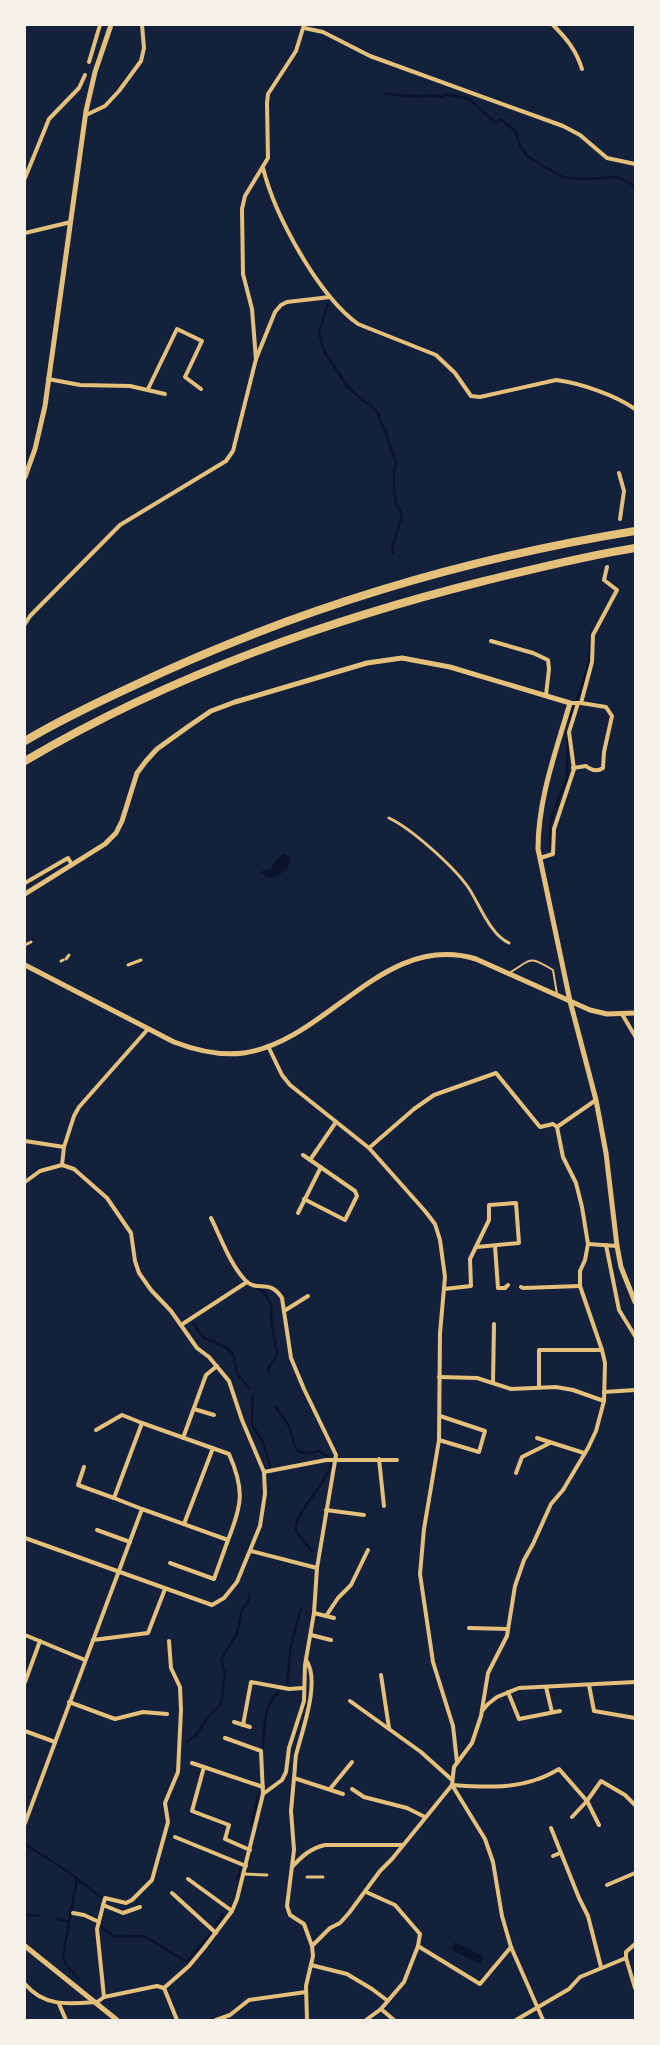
<svg xmlns="http://www.w3.org/2000/svg" width="660" height="2045" font-family="Overpass,sans-serif">
<style>
.water{fill:#0b132b}
.lines{fill:none;stroke-linecap:round;stroke-linejoin:round}
.stream{stroke:#0b132b;stroke-width:2.5}
.service{stroke:#e5c07b;stroke-width:2}
.pedestrian{stroke:#e5c07b;stroke-width:3}
.minor{stroke:#e5c07b;stroke-width:4}
.tertiary{stroke:#e5c07b;stroke-width:5}
.motorway{stroke:#e5c07b;stroke-width:8}
</style>
<rect width="100%" height="100%" fill="#14213d"/>
<g class="water">
<path d="M283 854 290 857C292 868 282 872 274 878L267 877 260 873 262 871 270 869 278 858Z"/>
<path d="M455 1942 484 1957 480 1964 451 1950Z"/>
</g>
<g class="lines">
<g class="stream">
<path d="M385 94 424 97 427 95 443 97 446 94 469 99 496 123 501 119 516 132 519 144 528 157 563 177 584 179 617 177 635 186"/>
<path d="M328 304 319 333 324 351 348 387 364 401 372 406 379 415 381 424 383 425 396 463 394 471V489L396 505 400 510 402 517 392 547 393 553"/>
<path d="M570 721 589 663 592 631"/>
<path d="M551 849 550 826 553 813 567 778 568 738"/>
<path d="M252 1286 264 1292 272 1306 271 1319 277 1352 275 1359 269 1367V1373"/>
<path d="M193 1323 203 1337 227 1348 233 1354 237 1374 249 1388"/>
<path d="M253 1396 252 1425 263 1442 270 1465"/>
<path d="M276 1407 289 1426 295 1447 299 1452 310 1453 319 1451 327 1456"/>
<path d="M313 1552C308 1546 298 1537 296 1530 292 1516 328 1482 331 1464"/>
<path d="M287 1684 291 1646 301 1608"/>
<path d="M187 1742 196 1735 208 1717 221 1704 225 1672 221 1660 237 1633 242 1610 249 1600 250 1594"/>
<path d="M263 1749C265 1729 262 1706 279 1692"/>
<path d="M251 1825 258 1796"/>
<path d="M25 1844 67 1871 102 1898"/>
<path d="M77 1879 63 1955 66 1965 80 1981"/>
<path d="M237 1879 241 1868"/>
<path d="M25 1914 39 1916"/>
<path d="M56 1918 69 1922"/>
<path d="M96 1923 114 1937 144 1936 187 1962 211 1933"/>
<path d="M216 1924 223 1914"/>
</g>
<path class="service" d="M509 973C533 959 528 955 553 970L557 994"/>
<g class="pedestrian">
<path d="M389 818C412 829 453 866 468 887 479 903 490 935 509 943"/>
<path d="M25 945 31 942"/>
<path d="M66 959 69 955"/>
<path d="M61 961 63 960"/>
<path d="M128 965 141 960"/>
<path d="M244 1874 267 1875"/>
<path d="M307 1877H323"/>
</g>
<g class="minor">
<path d="M553 25C567 39 576 50 582 69"/>
<path d="M304 28 323 32 370 56 563 126 580 135 607 158 635 164"/>
<path d="M89 62 100 25"/>
<path d="M86 115 105 106 119 91 141 61 144 48 142 25"/>
<path d="M263 168C275 216 318 295 358 324L436 355 455 373 471 396 480 397 556 380C580 383 615 395 635 409"/>
<path d="M25 178 49 119 79 88 85 75"/>
<path d="M25 233 71 222"/>
<path d="M256 359 252 309 243 274 242 209 245 196 268 158 267 103 268 94 296 51 304 25"/>
<path d="M48 379 80 385 130 386 165 394"/>
<path d="M148 389 177 329 202 341 185 377 201 389"/>
<path d="M619 473 624 491 620 519"/>
<path d="M25 624 30 616 120 525 226 461 233 451 256 359 275 312 281 305 287 302 330 297"/>
<path d="M491 641 533 653 548 660 549 669 546 695"/>
<path d="M570 703H581L592 662 593 635 617 590 604 580 607 567"/>
<path d="M573 768 586 766C591 770 597 772 603 768L604 752 612 716 606 707 581 703"/>
<path d="M540 858 553 854 554 829 574 769 569 732 578 703"/>
<path d="M25 883 68 858 72 865"/>
<path d="M622 1014 635 1036"/>
<path d="M268 1046 282 1075 290 1085 369 1148 425 1211 435 1224 440 1240 445 1277 440 1333 439 1440 424 1529 420 1574 433 1662 453 1726 457 1762"/>
<path d="M25 1141 64 1147 74 1116 79 1107 148 1029"/>
<path d="M369 1148 414 1109 434 1095 496 1073 540 1127 553 1124 557 1127"/>
<path d="M303 1155 355 1191 357 1196 345 1220 304 1199"/>
<path d="M310 1160 336 1122"/>
<path d="M62 1165 64 1147"/>
<path d="M25 1182 40 1171 62 1165 74 1169 107 1198 131 1233 135 1261 139 1273 151 1290 171 1311 197 1348 209 1357 229 1381 242 1420 264 1472 265 1494 260 1526 237 1582 224 1598 212 1605 25 1538"/>
<path d="M298 1213 321 1167"/>
<path d="M211 1218C221 1238 230 1264 245 1280 257 1293 270 1278 282 1298L291 1358 304 1389 336 1455 317 1568 314 1613 305 1665 304 1701 289 1748 286 1772 282 1780 263 1794"/>
<path d="M588 1244 617 1246"/>
<path d="M606 1245 619 1310 635 1336"/>
<path d="M495 1246 498 1288H505L508 1285"/>
<path d="M521 1287 523 1288 580 1286"/>
<path d="M444 1289 471 1286 470 1259 489 1220V1205L516 1203 519 1243 477 1247"/>
<path d="M284 1311 308 1296"/>
<path d="M181 1325 247 1282"/>
<path d="M439 1377 477 1378 511 1389 556 1387 573 1390 604 1401"/>
<path d="M493 1383 494 1324"/>
<path d="M539 1387V1350H602"/>
<path d="M604 1392 635 1390"/>
<path d="M194 1409 214 1415"/>
<path d="M96 1430 122 1415 142 1423"/>
<path d="M183 1438 206 1375 217 1366"/>
<path d="M537 1438 584 1453"/>
<path d="M439 1440 479 1452 485 1431 440 1416"/>
<path d="M379 1459 384 1506"/>
<path d="M84 1467 78 1485 114 1498"/>
<path d="M264 1472 326 1460H397"/>
<path d="M516 1473 522 1457 550 1443"/>
<path d="M326 1510 364 1515"/>
<path d="M184 1524 213 1448"/>
<path d="M97 1530 130 1542"/>
<path d="M251 1551 317 1568"/>
<path d="M170 1563 214 1579 228 1540"/>
<path d="M314 1613 334 1618"/>
<path d="M326 1616 338 1598 351 1585 368 1550"/>
<path d="M469 1628 508 1629"/>
<path d="M25 1635 85 1660"/>
<path d="M311 1635 331 1640"/>
<path d="M93 1640 148 1633 165 1589"/>
<path d="M306 1660C321 1681 302 1731 296 1755 295 1762 295 1770 294 1778L343 1794"/>
<path d="M381 1675 389 1728"/>
<path d="M25 1682 40 1641"/>
<path d="M589 1685 594 1711 635 1718"/>
<path d="M546 1687 552 1712"/>
<path d="M508 1692 519 1719 560 1711"/>
<path d="M350 1701 421 1752 451 1779"/>
<path d="M69 1702 115 1719 143 1712 167 1714"/>
<path d="M482 1711 488 1704 497 1697 519 1688 635 1682"/>
<path d="M234 1722 250 1727"/>
<path d="M243 1725 251 1682 289 1689 303 1688"/>
<path d="M25 1731 55 1742"/>
<path d="M192 1763 263 1787"/>
<path d="M204 1767 192 1811 229 1825 225 1839 250 1850"/>
<path d="M294 1778 291 1811 294 1850 287 1906 290 1915 304 1924 312 1946"/>
<path d="M330 1789 352 1762"/>
<path d="M352 1789 364 1797 407 1808 425 1817"/>
<path d="M572 1817 587 1801 601 1781 625 1795 635 1805"/>
<path d="M25 1823 142 1509 228 1540C242 1505 245 1490 229 1454L142 1423 114 1498 142 1509"/>
<path d="M551 1828 579 1898 588 1916 601 1967"/>
<path d="M175 1837 246 1866"/>
<path d="M553 1856 560 1853"/>
<path d="M292 1867C302 1856 311 1848 325 1845H402"/>
<path d="M188 1879 232 1911"/>
<path d="M607 1885 635 1873"/>
<path d="M366 1892 395 1905 420 1934 418 1946"/>
<path d="M172 1893 216 1933"/>
<path d="M103 1905 123 1913 140 1907"/>
<path d="M73 1913 84 1915 99 1922"/>
<path d="M626 1958V1952L635 1944"/>
<path d="M311 1965 347 1974 372 1989 388 2001"/>
<path d="M25 1984C44 2007 69 2004 96 2002"/>
<path d="M164 1988 177 2020"/>
<path d="M104 1997 97 1929 105 1898 126 1903 132 1900 152 1880 168 1822 165 1803 178 1772 181 1710 180 1687 171 1668 169 1641"/>
<path d="M96 2003 104 1997 157 1986 164 1988 189 1966 204 1948 232 1911 237 1899 263 1794 261 1751 225 1738"/>
<path d="M59 2004 66 2020"/>
<path d="M216 2020 230 2015 249 2000 306 1992"/>
<path d="M307 2020 306 1986 313 1956 312 1946 330 1928 340 1923 349 1913 380 1871 392 1859 452 1785C478 1787 512 1789 538 1779 545 1777 552 1773 559 1769L587 1801 599 1825"/>
<path d="M366 2020 381 2009"/>
<path d="M394 2020 381 2009 404 1982 418 1946 480 1984 511 1947"/>
<path d="M516 2020 569 1989 580 1977 626 1958 635 1988"/>
<path d="M543 2020 511 1947 502 1916 493 1862 485 1839 452 1785 454 1767 472 1743 481 1716 488 1673 507 1636 515 1586 524 1560 533 1544 551 1504 563 1490 588 1448 596 1431 604 1401 605 1363 602 1350 580 1286V1271L585 1260 588 1244 582 1207 576 1183 563 1157 557 1127 596 1100"/>
</g>
<g class="tertiary">
<path d="M25 477 35 449 45 406 86 111 95 72 111 25"/>
<path d="M25 894 105 844 116 833 122 821 137 773 146 761 157 749 189 726 211 711 235 702 367 663 402 658 450 667 570 703C556 751 538 799 538 849L570 1001 596 1100 606 1153 617 1246 621 1267 635 1302"/>
<path d="M25 965 174 1042C195 1050 221 1056 244 1053 329 1040 384 931 476 959L590 1010 607 1014 635 1013"/>
<path d="M25 1946 117 2020"/>
</g>
<g class="motorway">
<path d="M25 741C60 720 96 703 133 686 291 611 463 559 635 531"/>
<path d="M25 761C167 677 324 621 484 581 534 569 584 556 635 548"/>
</g>
</g>
<rect width="660" height="2045" fill="none" stroke="#f6f1e7" stroke-width="52"/>
</svg>
